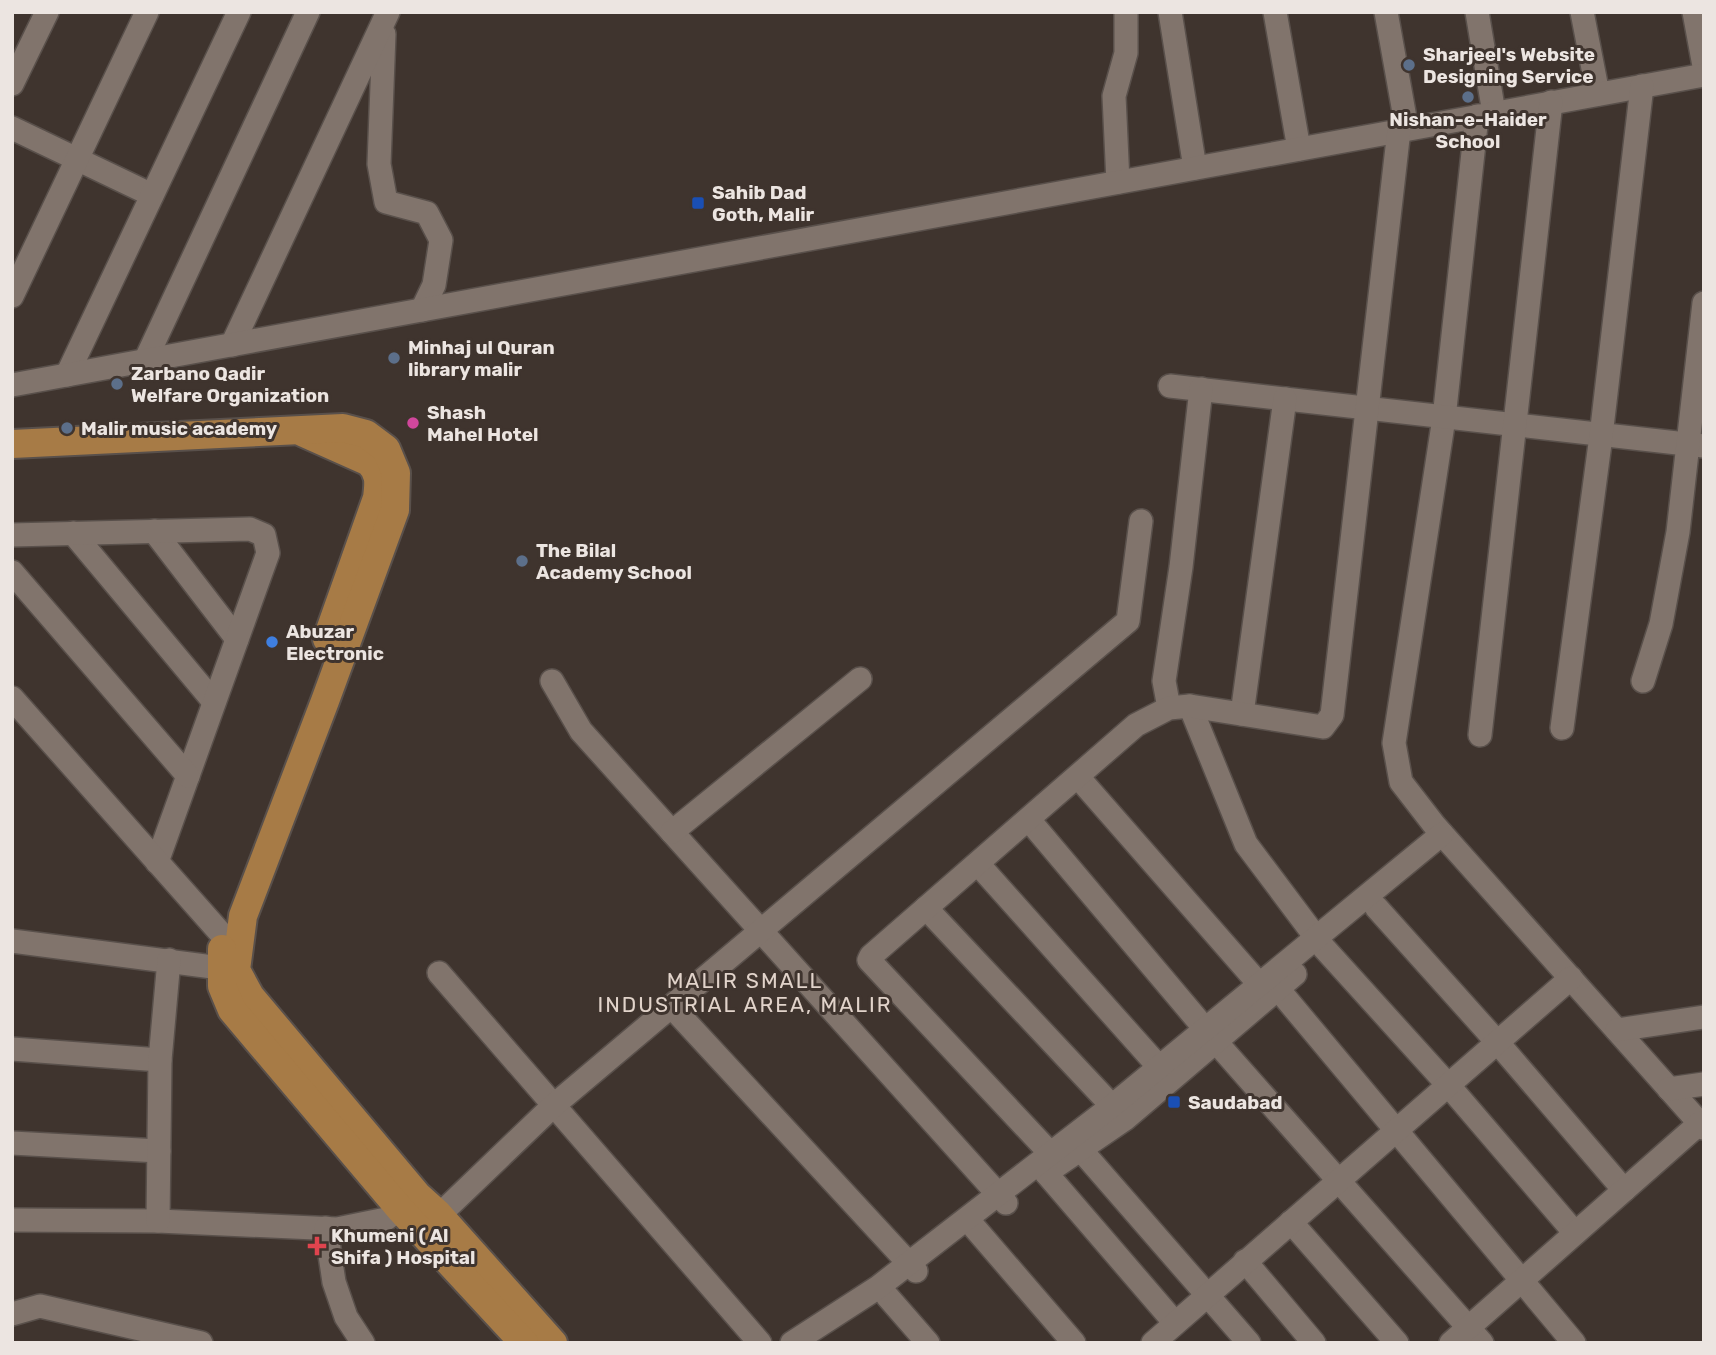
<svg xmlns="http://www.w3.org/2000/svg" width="1716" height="1355" font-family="Rubik,sans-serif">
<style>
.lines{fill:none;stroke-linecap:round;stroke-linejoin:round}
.minor-casing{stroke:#59504b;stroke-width:26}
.major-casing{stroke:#59504b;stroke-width:32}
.minor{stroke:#81746c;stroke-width:23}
.major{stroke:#a77b46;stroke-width:28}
.service-dot{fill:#5c6f8a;stroke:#3f342e;stroke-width:2.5}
.transit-dot{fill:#1a4fb4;stroke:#3f342e;stroke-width:2.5}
.hotel-dot{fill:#d1479c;stroke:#3f342e;stroke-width:2.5}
.shop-dot{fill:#3f7fe0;stroke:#3f342e;stroke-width:2.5}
.health-dot{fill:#e0444e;stroke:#3f342e;stroke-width:2.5}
.labels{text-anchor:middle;stroke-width:6;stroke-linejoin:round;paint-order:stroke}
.poi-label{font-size:19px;font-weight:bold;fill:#ece5e1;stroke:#3f342e;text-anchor:start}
.neighbourhood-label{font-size:21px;letter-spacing:2px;fill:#e1d3ca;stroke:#3f342e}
</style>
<rect width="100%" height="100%" fill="#3f342e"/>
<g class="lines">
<g class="minor-casing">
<g id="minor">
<path d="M1170 12 1195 168"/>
<path d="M1275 12 1299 149"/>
<path d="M1386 12 1407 129"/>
<path d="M1477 12 1494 113"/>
<path d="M1582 12 1598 94"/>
<path d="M1694 12 1704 66"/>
<path d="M384 34 379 164 386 202 427 213 441 240 434 285 422 310"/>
<path d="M12 84 47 12"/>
<path d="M1477 116 1444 418 1394 743 1401 782 1435 826 1704 1128"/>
<path d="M12 128 152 195"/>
<path d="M1118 182 1114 96 1126 53V12"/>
<path d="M12 296 147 12"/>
<path d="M232 345 388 12"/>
<path d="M145 361 308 12"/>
<path d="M67 375 239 12"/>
<path d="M12 385 1704 75"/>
<path d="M1170 386 1704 446"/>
<path d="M154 531 237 639"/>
<path d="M73 533 214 702"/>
<path d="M12 535 250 529 264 535 268 553 157 862"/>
<path d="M12 572 188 776"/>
<path d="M552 681 581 731 1006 1203"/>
<path d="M1643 681 1661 624 1678 532 1704 303"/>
<path d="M12 698 224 937"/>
<path d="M1190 706 1246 844 1324 948 1449 1086 1575 1233"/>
<path d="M1169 708 1164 681 1181 567 1201 389"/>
<path d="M1242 714 1285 399"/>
<path d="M1562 728 1601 436 1642 86"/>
<path d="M1480 735 1551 102"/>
<path d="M1078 777 1260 985"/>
<path d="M1029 820 1217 1043 1482 1343"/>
<path d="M672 832 860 679"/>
<path d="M978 864 1160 1068"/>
<path d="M1376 907 1498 1043 1624 1190"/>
<path d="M926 908 1112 1106"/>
<path d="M12 941 236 970"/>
<path d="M439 973 760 1343"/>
<path d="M1278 989 1574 1343"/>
<path d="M672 1007 916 1271"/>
<path d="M1617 1030 1704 1017"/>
<path d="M12 1049 160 1060"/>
<path d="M1669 1089 1704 1084"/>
<path d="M12 1143 159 1151"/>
<path d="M1081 1150 1249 1343"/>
<path d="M1050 1153 869 960 871 956 1136 725 1169 708 1190 706 1323 727 1332 715 1399 130"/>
<path d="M1046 1173 1125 1119 1295 974"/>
<path d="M1046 1173 1175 1323"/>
<path d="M12 1220 158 1221 337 1229 386 1219 414 1199"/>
<path d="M158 1221 160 1060 169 960"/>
<path d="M1291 1222 1397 1343"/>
<path d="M429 1225 553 1106 1128 621 1141 521"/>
<path d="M974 1227 1074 1343"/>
<path d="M326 1228 334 1282 346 1317 363 1343"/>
<path d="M1245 1261 1314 1343"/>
<path d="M887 1296 928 1343"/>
<path d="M12 1314 40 1306 201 1343"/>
<path d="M792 1343 877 1288 1112 1106 1442 834"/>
<path d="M1153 1343 1571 978"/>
<path d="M1451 1343 1700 1123"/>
</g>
</g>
<g class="major-casing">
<g id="major">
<path d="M304 433 369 462C380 473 379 483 377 498L327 639"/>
<path d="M12 444 343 428 366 434 386 449 396 473 395 510 325 701 243 916 236 970 250 996 418 1196 438 1214 553 1343"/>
<path d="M222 949V986L232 1010 400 1209 524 1343"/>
</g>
</g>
<use href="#minor" class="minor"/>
<use href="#major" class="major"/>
</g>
<g class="service-dot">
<circle cx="1409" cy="65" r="7"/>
<circle cx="1468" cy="97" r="7"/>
<circle cx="394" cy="358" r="7"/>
<circle cx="117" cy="384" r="7"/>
<circle cx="67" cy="428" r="7"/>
<circle cx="522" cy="561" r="7"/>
</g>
<g class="transit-dot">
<rect x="691" y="196" width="14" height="14" rx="3.5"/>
<rect x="1167" y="1095" width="14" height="14" rx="3.5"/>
</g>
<circle class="hotel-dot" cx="413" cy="423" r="7"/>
<circle class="shop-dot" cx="272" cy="642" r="7"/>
<path class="health-dot" d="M313.5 1235.5h7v7h7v7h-7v7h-7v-7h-7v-7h7z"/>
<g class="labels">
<g class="poi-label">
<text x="1423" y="61">Sharjeel's Website<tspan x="1423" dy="22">Designing Service</tspan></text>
<text x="1468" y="126" text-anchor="middle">Nishan-e-Haider<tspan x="1468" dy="22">School</tspan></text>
<text x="712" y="199">Sahib Dad<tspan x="712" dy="22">Goth, Malir</tspan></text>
<text x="408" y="354">Minhaj ul Quran<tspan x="408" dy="22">library malir</tspan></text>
<text x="131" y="380">Zarbano Qadir<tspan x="131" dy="22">Welfare Organization</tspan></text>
<text x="427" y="419">Shash<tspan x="427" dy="22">Mahel Hotel</tspan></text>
<text x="81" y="435">Malir music academy</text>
<text x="536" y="557">The Bilal<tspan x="536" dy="22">Academy School</tspan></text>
<text x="286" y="638">Abuzar<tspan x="286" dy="22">Electronic</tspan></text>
<text x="1188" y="1109">Saudabad</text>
<text x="331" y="1242">Khumeni ( Al<tspan x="331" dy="22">Shifa ) Hospital</tspan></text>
</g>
<g class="neighbourhood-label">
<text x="745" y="988">MALIR SMALL<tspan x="745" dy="24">INDUSTRIAL AREA, MALIR</tspan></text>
</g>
</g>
<rect width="1716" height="1355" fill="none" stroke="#ece5e1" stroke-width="28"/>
</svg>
